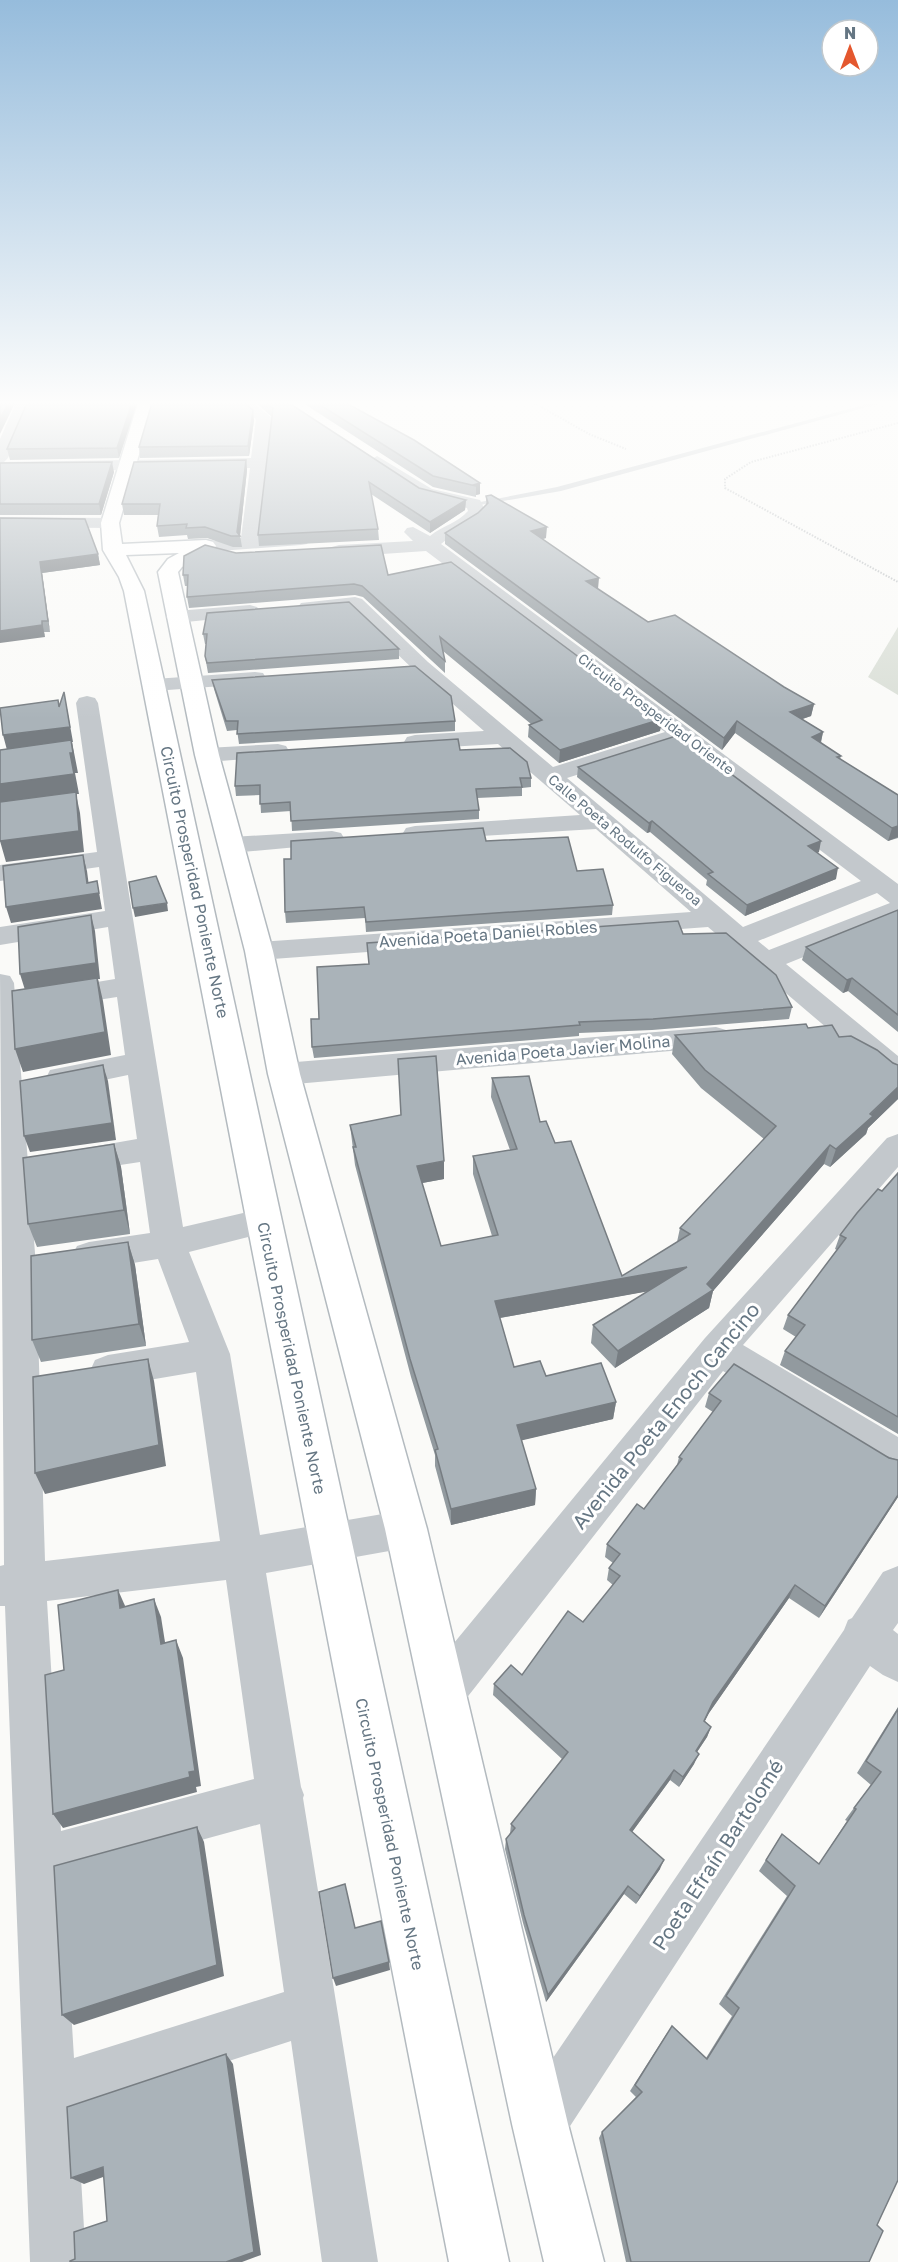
<svg xmlns="http://www.w3.org/2000/svg" width="898" height="2262" font-family="'Golos Text',sans-serif">
<style>
.green{fill:#dadfd7}
.lines{fill:none;stroke-linecap:round;stroke-linejoin:round}
.secondary-casing{stroke:#b3babf;stroke-width:3}
.path{stroke:#bbbfc2;stroke-width:2;stroke-dasharray:1.5 1.5;stroke-linecap:butt}
.lane{fill:#c3c8cc;fill-rule:evenodd}
.street{fill:#c3c8cc;fill-rule:evenodd}
.secondary{fill:#fff;fill-rule:evenodd}
.wall{fill:#929a9f}
.shaded-wall{fill:#777d82}
.building{fill:#aab3b9;stroke:#777d82;stroke-width:1.5}
.labels{text-anchor:middle;stroke-width:6;stroke-linejoin:round;paint-order:stroke}
.far-street-label{font-size:14px;fill:#657683;stroke:#fff}
.street-label{font-size:16px;fill:#657683;stroke:#fff}
.near-street-label{font-size:20px;fill:#657683;stroke:#fff}
</style>
<rect width="100%" height="100%" fill="#fafaf8"/>
<path class="green" d="M898 627V695L868 677Z"/>
<g class="lines">
<g class="secondary-casing">
<path id="secondary" d="M138 403H154L119 523 122 544 206 540 213 542 216 546 213 550 182 567 178 572 219 755 273 951 300 1074 427 1529 568 2124 604 2262H544L512 2124 385 1529 268 1074 245 951 195 755 158 572 168 559 179 553 126 555 144 591 165 685 509 2262H449L124 591 119 577 103 550 101 523Z"/>
</g>
<g class="path">
<path d="M534 403 589 434 626 449"/>
<path d="M898 423 751 462 725 479V488L898 582"/>
</g>
<path class="lane" d="M871 403H882L561 491 474 506 470 504 557 487Z"/>
<g class="street">
<path d="M16 403H31L8 458 4 462 251 458 256 419 236 403H253L272 418 260 537 301 535 307 536 310 540 307 544 301 545 206 552 200 550 197 546 200 542 241 538 250 468 0 472V439Z"/>
<path d="M377 456 432 489 480 500 486 512C474 528 456 532 441 544L898 884V919L786 964 898 1056V1083L887 1079 708 927 259 960 249 957 245 951 249 945 259 942 691 912 596 829 415 840 406 838 403 833 406 828 415 826 580 815 498 744 415 749 407 747 404 742 407 737 415 735 484 731 414 670 350 609 308 613 301 611 298 607 301 603 355 597 362 599 428 662 553 767 665 732 426 551 339 557 332 555 330 551 332 547 339 545 413 541 404 532 407 528 413 527 430 536C442 526 458 523 468 511L467 508 420 497 371 464 369 461ZM678 743 861 881 743 927 567 778ZM877 893 890 903 769 950 758 941Z"/>
<path d="M0 517 110 518 116 519 119 523 116 527 110 528 0 527Z"/>
<path d="M250 605 257 607 260 611 257 615 176 623 169 621 166 617 169 613 176 611Z"/>
<path d="M255 672 263 673 266 678 263 683 154 691 146 690 143 685 146 680 154 679Z"/>
<path d="M87 696 95 698 98 703 183 1227 264 1208 276 1212 281 1221 276 1230 189 1252 230 1354 260 1535 406 1510 420 1516 426 1529 420 1542 406 1548 266 1573 301 1787 304 1795 303 1798 378 2262H322L291 2041 77 2110 86 2262H30L5 1606H0V1566L4 1565 0 974 10 976 14 983 36 1266 45 1561 220 1541 196 1372 108 1387 95 1382 90 1371 95 1360 108 1355 189 1342 158 1259 89 1270 77 1266 72 1256 77 1246 89 1242 150 1233 140 1162 74 1172 63 1168 58 1160 63 1152 137 1139 128 1075 61 1089 50 1086 46 1078 50 1070 125 1055 117 997 59 1006 49 1004 45 997 49 990 115 979 108 927 0 945V927L105 911 99 867 0 881V865L97 852 76 703 79 698ZM226 1580 254 1779 61 1831 47 1601ZM260 1824 284 1992 74 2058 63 1878Z"/>
<path d="M278 744 286 746 289 751 286 756 207 762 199 760 195 755 199 750 207 748Z"/>
<path d="M332 831 341 833 344 838 341 843 231 853 222 850 218 845 222 840 231 837Z"/>
<path d="M716 1027 726 1030 731 1037 726 1044 716 1047 284 1085 273 1081 269 1074 273 1067 284 1063Z"/>
<path d="M898 1134V1167L743 1345 898 1437V1474L884 1469 723 1371 458 1709 442 1715 426 1709 420 1693 426 1677 705 1338 887 1138Z"/>
<path d="M898 1566V1623L893 1630 898 1634V1682L883 1675 870 1666 559 2143 540 2151 521 2143 513 2124 521 2105 844 1630 848 1620 852 1618 883 1572Z"/>
</g>
<use href="#secondary" class="secondary"/>
</g>
<g class="wall">
<path d="M27 403H137L119 458 10 460 7 449Z"/>
<path d="M256 403H289L419 488 466 500 465 510 430 533 371 494 378 529 379 540 259 546 258 535 272 417Z"/>
<path d="M303 403H346L480 483V494L476 495V497L433 487Z"/>
<path d="M254 420 249 456 140 458 139 447Z"/>
<path d="M246 460 247 470 240 535 242 547H233L207 538 188 539 187 535 159 537 157 526 158 515H124L122 504Z"/>
<path d="M0 463 114 472 101 515H0Z"/>
<path d="M486 496 546 538 542 539 598 589 648 622 784 687 814 704 811 716 802 719 823 732 821 743 841 756 840 759 898 795V838L888 841 735 733 722 750 445 544V533L478 513 486 505Z"/>
<path d="M0 518 98 554 100 565 42 573 50 632H44L45 637Z"/>
<path d="M236 553 388 575 662 719 660 731 559 763 528 737 529 725 531 724 443 651 445 661V673L363 597 355 595 189 608 187 597 188 586H185L183 575Z"/>
<path d="M203 634 399 649V659L208 673 205 656 206 644H205Z"/>
<path d="M212 680 455 721V731L239 744 237 730 227 731 214 689Z"/>
<path d="M460 750 531 778V787L522 788V796L477 798 479 810V819L292 831 291 811 261 813 260 795 236 796 235 786Z"/>
<path d="M578 767 819 852 817 853 836 879 745 916 706 885 707 880 650 832 647 833 577 777Z"/>
<path d="M486 841 577 871 613 905 612 915 366 932 365 918 286 923 285 912Z"/>
<path d="M898 910V1032L848 991 843 993 802 960 806 947Z"/>
<path d="M683 934 792 1007 789 1019 652 1030 579 1033V1036L314 1058 312 1047 319 1019 369 964Z"/>
<path d="M808 1028 839 1037 898 1065V1099L868 1128 866 1134 830 1167 824 1164 713 1291 709 1308 615 1368 591 1343 593 1325 648 1291 500 1318 514 1367 546 1376 616 1402 613 1419 521 1440 536 1489 535 1505 451 1525 435 1466V1455L411 1377 355 1165 350 1125 444 1179 422 1183 441 1246 492 1236 473 1174V1156L510 1150 491 1097 492 1078 540 1122 555 1143 622 1276 677 1242 680 1228 764 1139 701 1088 672 1054 675 1035Z"/>
<path d="M114 1144 121 1167 130 1234 37 1247 28 1224Z"/>
<path d="M898 1173V1434L780 1365 785 1351 796 1337 783 1329 788 1315 837 1250 835 1249 840 1235 882 1191Z"/>
<path d="M128 1242 135 1265 146 1346 41 1362 32 1340Z"/>
<path d="M709 1393 898 1460V1497L819 1618 789 1598 709 1713 705 1721 711 1727 707 1737 697 1752 694 1764 679 1787 670 1780 632 1832 660 1869 636 1904 624 1894 546 2002 523 1923 505 1849 506 1839 510 1834 511 1824 562 1759 493 1695 494 1684 522 1675 583 1622 613 1585 607 1580 609 1568 613 1563 605 1557 607 1544 644 1509 677 1465 679 1457 713 1412 705 1407Z"/>
<path d="M898 1707V2180L877 2225 869 2262H626L599 2138 602 2132 636 2097 630 2091 667 2033 706 2058 732 2016 719 2004 787 1896 759 1871 782 1834 819 1864 847 1821 845 1820 871 1785 857 1773Z"/>
</g>
<g class="shaded-wall">
<path d="M8 403H15L0 434V419Z"/>
<path d="M132 403H137L119 458 117 448Z"/>
<path d="M253 410 254 420 249 456 248 446Z"/>
<path d="M246 460 247 470 240 536 237 532Z"/>
<path d="M112 462 114 472 101 515 99 504Z"/>
<path d="M480 483V494L476 495V486L473 485Z"/>
<path d="M466 500 465 510 430 533V522Z"/>
<path d="M547 527 546 538 530 543 531 531Z"/>
<path d="M98 554 100 565 42 573 50 632 48 621 40 562Z"/>
<path d="M599 578 598 589 586 581Z"/>
<path d="M42 621 45 637 0 643V631Z"/>
<path d="M64 692 73 742H72L78 773H75L79 794H76L80 813 84 852 6 862 0 841V784L7 750 3 735 70 727Z"/>
<path d="M814 704 811 716 788 724 790 712Z"/>
<path d="M662 719 660 731 559 763 560 750Z"/>
<path d="M737 721 735 733 722 750 724 738Z"/>
<path d="M823 732 820 745 812 737Z"/>
<path d="M652 821 650 832 647 833 649 823Z"/>
<path d="M898 826V837L888 841 892 828Z"/>
<path d="M821 841 819 852 806 857 808 846Z"/>
<path d="M83 855 87 871 90 894 97 881 102 909 11 923 6 907 87 883Z"/>
<path d="M838 868 836 879 745 916 747 905Z"/>
<path d="M167 903 168 911 135 917 133 908Z"/>
<path d="M91 915 95 931 100 979H98L103 1001 111 1055 23 1072 15 1049 25 990 20 974Z"/>
<path d="M852 978 848 991 843 993 847 980Z"/>
<path d="M103 1065 108 1081 116 1140 30 1152 24 1136Z"/>
<path d="M898 1087V1099L868 1128 866 1134 830 1167 836 1149Z"/>
<path d="M114 1144 121 1167 130 1234 124 1210Z"/>
<path d="M830 1145 824 1164 713 1291 709 1308 615 1368 618 1351 707 1284Z"/>
<path d="M444 1161V1179L417 1184V1166Z"/>
<path d="M128 1242 135 1265 146 1346 139 1324Z"/>
<path d="M687 1267 683 1285 494 1319 495 1301Z"/>
<path d="M148 1359 154 1381 166 1466 45 1494 35 1473Z"/>
<path d="M616 1402 613 1419 515 1442 517 1425Z"/>
<path d="M536 1489 535 1505 451 1525V1509Z"/>
<path d="M898 1495V1497L819 1618 825 1606Z"/>
<path d="M795 1585 789 1598 709 1713 699 1731 713 1702Z"/>
<path d="M118 1590 126 1608H120Z"/>
<path d="M154 1599 161 1617 168 1661 161 1644Z"/>
<path d="M176 1640 183 1658 201 1786 196 1787 197 1792 63 1828 53 1814Z"/>
<path d="M711 1727 707 1737 691 1761 696 1751Z"/>
<path d="M699 1754 694 1764 679 1787 683 1777Z"/>
<path d="M674 1770 670 1780 627 1839 630 1830Z"/>
<path d="M197 1827 204 1842 224 1976 74 2025 62 2015Z"/>
<path d="M664 1860 660 1869 636 1904 640 1896Z"/>
<path d="M628 1886 624 1894 546 2002 548 1995Z"/>
<path d="M389 1962 390 1970 336 1986 333 1978Z"/>
<path d="M226 2054 233 2064 261 2255 242 2262H226Z"/>
<path d="M103 2167 114 2173 84 2184 71 2178Z"/>
</g>
<g class="building">
<path d="M0 403H8L0 419Z"/>
<path d="M27 403H132L117 448 7 449Z"/>
<path d="M152 403H244L253 410 248 446 139 447Z"/>
<path d="M267 403H289L419 488 466 500 430 522 369 482 378 529 258 535 273 408Z"/>
<path d="M317 403H346L414 440 480 483 473 485 476 486 433 476Z"/>
<path d="M246 460 237 532 240 536H231L205 527 186 528 187 524 157 526 160 504H122L134 462Z"/>
<path d="M112 462 99 504H0V463Z"/>
<path d="M491 495 547 527 531 531 599 578 586 581 648 622 675 615 784 687 814 704 790 712 823 732 812 737 841 756 837 757 898 795V826L892 828 737 721 724 738 445 533 478 513 488 503 486 496Z"/>
<path d="M0 518 85 519 98 554 40 562 48 621H42V625L0 631Z"/>
<path d="M205 545 236 553 381 545 388 575 451 562 662 719 560 750 529 725 542 720 440 637 445 661 362 586 354 584 187 597 188 575H183L184 556Z"/>
<path d="M349 602 399 649 207 663 205 656 207 634H203L207 613Z"/>
<path d="M415 666 451 696 455 721 237 734 238 721H226L212 680Z"/>
<path d="M64 692 70 727 3 735 0 708 58 700 59 707Z"/>
<path d="M679 735 821 841 808 846 838 868 747 905 708 874 713 872 652 821 649 823 578 767Z"/>
<path d="M458 739 460 750 510 748 527 762 531 778H520L522 787 476 789 479 810 291 821 290 802 260 804V785L235 786 237 753Z"/>
<path d="M71 740 73 753H70L74 774 0 784V750Z"/>
<path d="M76 792 79 831 0 841V802Z"/>
<path d="M483 828 486 841 568 837 577 871 603 869 613 905 366 922 364 907 285 912 284 859H291V841Z"/>
<path d="M83 855 87 883 97 881 99 893 6 907 3 866Z"/>
<path d="M156 876 167 903 133 908 129 882Z"/>
<path d="M898 910V1015L852 978 847 980 806 947Z"/>
<path d="M91 915 96 963 20 974 18 927Z"/>
<path d="M678 921 683 934 726 933 776 975 792 1007 653 1019 579 1022 580 1025 312 1047 311 1019H319L317 967 369 964 367 943Z"/>
<path d="M97 978 105 1032 15 1049 12 991Z"/>
<path d="M806 1024 808 1028 832 1025 839 1037 851 1036 877 1050 893 1063 898 1065V1087L870 1114 873 1116 836 1149 830 1145 707 1284 713 1290 618 1351 593 1325 687 1267 495 1301 514 1367 540 1361 546 1376 601 1363 616 1402 517 1425 536 1489 451 1509 435 1450 438 1449 410 1359 353 1147H356L350 1125 401 1115 398 1059 436 1056 444 1161 417 1166 441 1246 498 1235 473 1156 517 1149 492 1078 529 1076 540 1122 546 1121 555 1143 571 1141 622 1276 690 1234 680 1228 776 1126 705 1070 675 1035Z"/>
<path d="M103 1065 112 1123 24 1136 20 1081Z"/>
<path d="M114 1144 124 1210 28 1224 23 1158Z"/>
<path d="M898 1173V1417L785 1351 805 1325 788 1315 846 1238 840 1235 857 1213 878 1189 882 1191Z"/>
<path d="M128 1242 139 1324 32 1340 31 1256Z"/>
<path d="M148 1359 159 1445 35 1473 33 1377Z"/>
<path d="M734 1364 889 1458 898 1460V1495L825 1606 795 1585 713 1702 704 1721 711 1727 696 1751 699 1754 683 1777 674 1770 630 1830 664 1860 640 1896 628 1886 548 1995 524 1915 506 1839 515 1828 511 1824 568 1752 494 1684 511 1665 522 1675 568 1611 583 1622 620 1576 609 1568 620 1554 607 1544 637 1504 644 1509 682 1459 679 1457 721 1401 709 1393Z"/>
<path d="M118 1590 120 1608 154 1599 161 1644 176 1640 195 1771 189 1772 190 1777 53 1814 45 1675 64 1670 58 1605Z"/>
<path d="M898 1709V2180L877 2225 883 2231 869 2262H631L602 2132 642 2092 635 2085 672 2026 707 2059 739 2008 726 1996 795 1886 766 1860 782 1834 819 1864 856 1809 854 1808 881 1772 866 1761Z"/>
<path d="M197 1827 217 1965 62 2015 54 1866Z"/>
<path d="M345 1884 355 1928 381 1921 389 1962 333 1978 319 1892Z"/>
<path d="M226 2054 254 2252 226 2262H70V2261L75 2259 74 2232 107 2221 103 2167 71 2178 67 2107Z"/>
</g>
<linearGradient id="sky" x2="0" y2="1"><stop stop-color="#96bcdc"/><stop offset="0.56" stop-color="#fdfdfc"/><stop offset="1" stop-color="#fdfdfc" stop-opacity="0"/></linearGradient>
<rect width="898" height="719" fill="url(#sky)"/>
<g class="labels">
<g class="far-street-label">
<text transform="translate(656 714) rotate(37)" y="5">Circuito Prosperidad Oriente</text>
<text transform="translate(625 840) rotate(40)" y="5">Calle Poeta Rodulfo Figueroa</text>
</g>
<g class="street-label">
<text transform="translate(195 882) rotate(78)" y="6">Circuito Prosperidad Poniente Norte</text>
<text transform="translate(488 934) rotate(-4)" y="6">Avenida Poeta Daniel Robles</text>
<text transform="translate(563 1050) rotate(-5)" y="6">Avenida Poeta Javier Molina</text>
<text transform="translate(292 1358) rotate(78)" y="6">Circuito Prosperidad Poniente Norte</text>
<text transform="translate(390 1834) rotate(78)" y="6">Circuito Prosperidad Poniente Norte</text>
</g>
<g class="near-street-label">
<text transform="translate(666 1416) rotate(-51)" y="7">Avenida Poeta Enoch Cancino</text>
<text transform="translate(718 1855) rotate(-57)" y="7">Poeta Efraín Bartolomé</text>
</g>
</g>
<g transform="translate(850 48)"><circle r="28" fill="#ffffff" stroke="#c1c8cd" stroke-width="1.5"/>
<path d="M0-4.5L10 22L0 15L-10 22Z" fill="#e4572e"/>
<text y="-9" font-size="16" font-weight="bold" text-anchor="middle" fill="#657683">N</text>
</g>
</svg>
